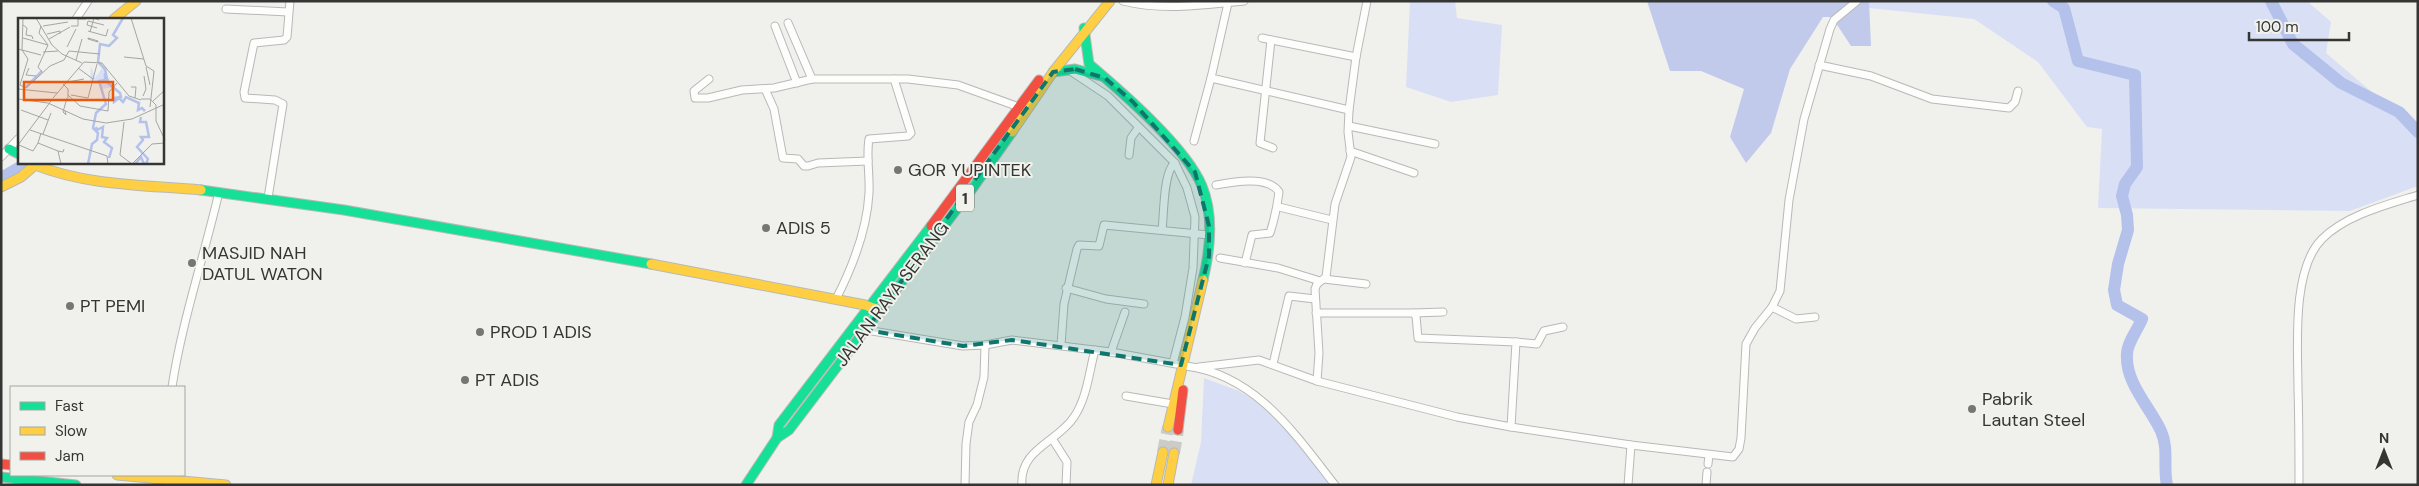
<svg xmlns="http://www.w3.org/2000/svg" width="2419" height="486" font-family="'DM Sans',sans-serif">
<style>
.green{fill:#d9e0f5}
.forest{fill:#c1caeb}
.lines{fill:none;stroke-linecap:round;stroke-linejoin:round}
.river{stroke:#b4c1eb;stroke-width:12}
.highway-tunnel{stroke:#cbcbc8;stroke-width:12;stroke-dasharray:12 6;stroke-linecap:butt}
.street-casing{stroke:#b8b9b6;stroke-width:9}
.fast-casing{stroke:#b8b9b6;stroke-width:11}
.slow-casing{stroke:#b8b9b6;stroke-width:11}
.jam-casing{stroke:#b8b9b6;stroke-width:11}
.street{stroke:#fdfdfc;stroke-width:7}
.fast{stroke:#16e098;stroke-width:9}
.slow{stroke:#ffcf43;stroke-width:9}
.jam{stroke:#f24e42;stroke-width:9}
.marked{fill:#0f766e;fill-opacity:0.2;stroke:#0f766e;stroke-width:4;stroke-dasharray:10 6;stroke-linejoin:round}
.poi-dot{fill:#767774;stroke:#f1f2ec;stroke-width:2}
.labels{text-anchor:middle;stroke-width:4;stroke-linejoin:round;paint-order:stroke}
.shield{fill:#f1f2ec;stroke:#6d6e6a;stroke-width:1}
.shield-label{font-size:16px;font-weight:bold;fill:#353533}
.poi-label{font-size:18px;fill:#353533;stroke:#f1f2ec;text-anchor:start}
.street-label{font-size:18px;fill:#353533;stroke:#f1f2ec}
.inset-river{fill:none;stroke:#b4c1eb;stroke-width:2.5}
.inset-road{fill:none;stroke:#a5a6a3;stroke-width:1}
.view{fill:#e8590c;fill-opacity:0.15;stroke:#e8590c;stroke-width:2.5}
.inset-edge{fill:none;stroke:#353533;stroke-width:2.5}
</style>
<rect width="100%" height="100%" fill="#f0f1ed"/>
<g class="green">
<path d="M1410 1H1455L1457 18 1502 25 1498 95 1451 102 1406 87Z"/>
<path d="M1869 1H2307L2331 22 2326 53 2418 131V186L2350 211 2098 208 2102 129 2087 127 2038 62 1974 19 1869 8Z"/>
<path d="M1204 378 1239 391 1271 411 1330 485H1191L1201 442Z"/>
</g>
<path class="forest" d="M1647 1H1869L1871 46H1851L1832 17H1823L1790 69 1771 133 1746 163 1730 137 1744 89 1701 71H1670Z"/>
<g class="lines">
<g class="river">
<path d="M2053 1 2064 8 2078 61 2135 75 2137 167 2125 184 2122 196 2127 215 2128 230 2118 264 2114 290 2117 305 2142 319C2138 329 2127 343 2127 354 2125 383 2150 407 2161 431 2169 449 2163 467 2167 485"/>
<path d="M2271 1 2293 44 2341 83 2399 112 2418 132"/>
<path d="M1 178 29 162"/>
</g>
<g class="highway-tunnel">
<path d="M1163 452 1168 427"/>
<path d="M1174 453 1178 430"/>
</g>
<g class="street-casing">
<g id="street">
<path d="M1123 1C1162 11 1205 5 1244 1"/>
<path d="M1228 3 1211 78 1349 110"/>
<path d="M226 9 288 12"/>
<path d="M76 19 88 1"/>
<path d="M788 23 812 79"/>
<path d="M775 26 797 83"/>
<path d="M1262 38 1356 57"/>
<path d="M1271 40 1260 143 1273 148"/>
<path d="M1819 65 1871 76 1932 99 2009 108 2015 102 2018 91"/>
<path d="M1072 72 1108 96 1175 163 1187 188 1195 217 1193 268 1185 317 1173 363"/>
<path d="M709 79 694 91 695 98H708L742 90 774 88 812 79H908L958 85 1019 107"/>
<path d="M765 89 774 109 783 158 798 159 804 166H808L818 163 868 161"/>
<path d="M1349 126 1435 144"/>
<path d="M1194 141 1211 78"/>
<path d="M1350 151 1414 173"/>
<path d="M1129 155 1131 138 1138 128"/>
<path d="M1 157 19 138"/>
<path d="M1216 185C1232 182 1268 175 1279 192 1277 207 1275 218 1270 233L1252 235 1245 263"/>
<path d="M268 198 283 104 275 100 245 98 244 92 254 43 284 40 287 37 290 1"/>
<path d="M1279 207 1332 220"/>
<path d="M1162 230C1164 216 1163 171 1175 163"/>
<path d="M1220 258 1278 268 1320 281"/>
<path d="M1324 279 1366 284"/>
<path d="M1066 288 1106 299 1144 304"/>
<path d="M836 299C853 266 867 231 869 193 870 176 866 157 869 139L908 136 911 133 894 79"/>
<path d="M1772 307 1796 319 1815 317"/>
<path d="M1316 313H1413L1416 316 1418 338 1516 342 1511 427"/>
<path d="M1413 313 1443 312"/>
<path d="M866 330 963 346 985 345 1012 340 1111 352 1176 364"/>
<path d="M1516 342 1537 344 1544 331 1563 327"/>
<path d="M1061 345 1064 304 1077 249 1079 245 1099 246 1104 225 1209 235"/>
<path d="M1111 352 1125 312"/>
<path d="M1273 364 1289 296 1315 299"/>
<path d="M1186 366C1256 375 1295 434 1335 485"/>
<path d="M1199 367 1259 360 1317 381 1457 417 1511 427 1631 445 1733 457 1739 449 1741 438 1746 344 1755 328 1772 307 1780 291 1789 200 1804 119 1830 29 1834 20 1857 1"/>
<path d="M1317 381 1319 353 1315 289 1317 284 1326 277 1335 204 1351 157 1348 132 1349 110 1356 57 1367 1"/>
<path d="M172 387C182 321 204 257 219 192"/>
<path d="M1126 396 1173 404"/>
<path d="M1053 440 1067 462 1066 485"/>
<path d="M1708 464 1709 455"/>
<path d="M965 485 966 444 969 422 977 405 984 377 985 345"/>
<path d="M1022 485C1019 449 1058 442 1074 417 1087 398 1089 372 1095 350"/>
<path d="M1628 485 1631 445"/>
<path d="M1706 485 1707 472"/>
<path d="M2299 485C2299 453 2299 421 2298 390 2298 349 2291 270 2322 239 2346 215 2386 205 2418 195"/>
</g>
</g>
<g class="fast-casing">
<g id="fast">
<path d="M1084 28 1089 64C1122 92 1186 147 1202 186 1214 215 1210 251 1203 280"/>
<path d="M1053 72 1075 69 1101 76"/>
<path d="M9 149 19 154"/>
<path d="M201 190 344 210 651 264"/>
<path d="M777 438 779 425 931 226"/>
<path d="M1 477 76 485"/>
<path d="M746 485 777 438 789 430 972 189 1012 132"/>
</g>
</g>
<g class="slow-casing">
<g id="slow">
<path d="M114 19 136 1"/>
<path d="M1012 132 1053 72 1110 1"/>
<path d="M1 187 21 177 35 165C88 186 145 185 201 190"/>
<path d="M651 264 865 305 876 309"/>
<path d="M1168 427 1203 280"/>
<path d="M117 475 226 485"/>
<path d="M1156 485 1163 452"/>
<path d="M1168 485 1174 453"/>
</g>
</g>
<g class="jam-casing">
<g id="jam">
<path d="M931 226 1039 80"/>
<path d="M1178 430 1183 390"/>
<path d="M1 464 11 465"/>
</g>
</g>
<use href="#street" class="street"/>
<use href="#fast" class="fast"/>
<use href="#slow" class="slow"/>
<use href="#jam" class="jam"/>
</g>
<path class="marked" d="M1075 69 1105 78 1133 102 1195 172 1209 226V256L1181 365 1012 340 963 346 866 330 1053 72Z"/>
<g class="poi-dot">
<circle cx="898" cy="170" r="5"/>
<circle cx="766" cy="228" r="5"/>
<circle cx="192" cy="263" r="5"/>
<circle cx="70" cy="306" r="5"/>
<circle cx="480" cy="332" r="5"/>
<circle cx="465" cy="380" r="5"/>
<circle cx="1972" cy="409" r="5"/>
</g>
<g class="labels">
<rect class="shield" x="956" y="184.5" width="18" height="27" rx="4"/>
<g class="shield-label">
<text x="965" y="204">1</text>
</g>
<g class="poi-label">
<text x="908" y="176">GOR YUPINTEK</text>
<text x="776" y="234">ADIS 5</text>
<text x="202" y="259">MASJID NAH<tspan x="202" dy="21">DATUL WATON</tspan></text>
<text x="80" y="312">PT PEMI</text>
<text x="490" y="338">PROD 1 ADIS</text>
<text x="475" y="386">PT ADIS</text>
<text x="1982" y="405">Pabrik<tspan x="1982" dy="21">Lautan Steel</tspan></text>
</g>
<g class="street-label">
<text transform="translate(892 294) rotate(-53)" y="6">JALAN RAYA SERANG</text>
</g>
</g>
<g transform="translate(18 18)">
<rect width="146" height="146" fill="#f0f1ed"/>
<path d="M73 48 77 60 84 50H87L88 60H92L91 64 96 69 83 71 81 66 72 63Z" fill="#d9e0f5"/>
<path class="inset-river" d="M105 0 95 17 99 20 91 28 82 26 80 44 87 51 90 65 102 75 103 79 96 80V84L101 80 105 84 108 79 121 85 120 92 124 90 127 93M8 69 24 53M123 99 122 104H128L131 119H123L125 122 119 129 130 141 128 146M78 109 79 112 85 109 84 119 89 120 86 124 94 130 91 140M70 146 74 126 79 122 80 115 75 110 78 95 88 86 81 63 87 62V55M117 146 123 139 126 146"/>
<path class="inset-road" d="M5 0 4 32 10 41 2 67 8 70 32 48 46 42 51 33 82 36M18 0 34 27 44 36 64 45M113 0 128 48 136 53 132 89M5 7 9 10 8 17 14 18 15 21M23 8 21 15 30 27M25 8 50 4M53 8H60V1H68M79 10 69 7 70 3 86 7M70 13 88 18 90 11M72 14 76 0 81 2M29 16 42 13V16M5 20 30 27M70 20 80 23V24L70 21ZM31 21 52 9M49 29 58 11M0 31 23 37M25 34 40 33M106 39 126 41M58 42 64 21M128 49 132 67M11 50 8 57 18 58M60 50 75 61M24 54 20 49 30 27M50 64 66 61M45 66 50 71V80M113 69H118L117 80M0 71 39 75M50 77 62 88 90 93 91 74 99 65M53 77 70 80 79 46M125 78 128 71 126 58M35 80 66 44 84 45 111 78 123 82M0 81 30 85 65 101 88 105 114 101 147 86M123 81H132L138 87V103L147 122M135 83 147 72M3 92 30 102M47 93 48 97 45 94 49 80M106 104 102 137 114 146M12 112 89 138 90 146M23 115 20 125 40 133M25 116 33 95M0 127 33 83M1 127 15 133 20 125M43 146 40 133 45 134 46 131M114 146 134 126 147 125"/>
<path class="view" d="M6 64H95V82H6Z"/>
<rect width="146" height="146" class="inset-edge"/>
</g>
<rect width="2419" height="486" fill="none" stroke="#353533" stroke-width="5"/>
<rect x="10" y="386" width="175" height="90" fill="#f1f2ec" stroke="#a6a6a2"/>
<rect x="20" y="402" width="25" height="8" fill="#16e098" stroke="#a6a6a2"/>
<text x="55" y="411" font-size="15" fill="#353533">Fast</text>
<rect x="20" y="427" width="25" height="8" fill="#ffcf43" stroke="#a6a6a2"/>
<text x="55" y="436" font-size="15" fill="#353533">Slow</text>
<rect x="20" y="452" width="25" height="8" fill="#f24e42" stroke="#a6a6a2"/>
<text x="55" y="461" font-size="15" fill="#353533">Jam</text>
<g transform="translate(2384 451)" stroke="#f1f2ec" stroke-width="4" paint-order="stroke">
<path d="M0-4L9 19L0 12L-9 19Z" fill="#353533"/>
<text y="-8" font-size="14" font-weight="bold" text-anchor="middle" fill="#353533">N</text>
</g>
<path d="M2249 32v8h100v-8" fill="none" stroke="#353533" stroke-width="2.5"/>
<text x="2256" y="32" font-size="15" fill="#353533" stroke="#f1f2ec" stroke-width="4" paint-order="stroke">100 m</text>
</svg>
